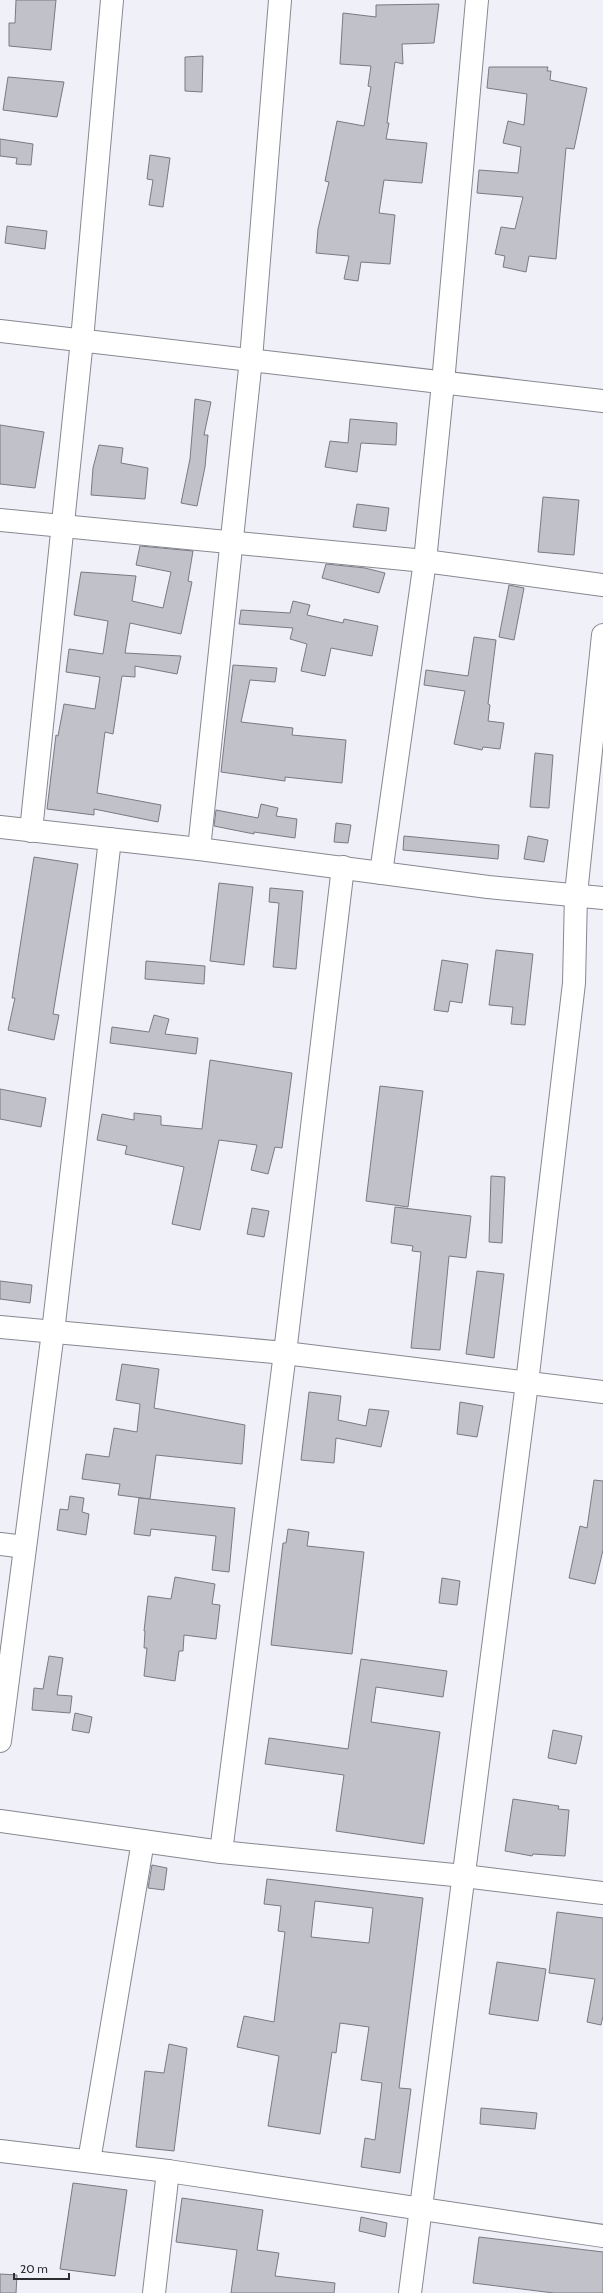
<svg xmlns="http://www.w3.org/2000/svg" width="603" height="2293" font-family="Cabin,sans-serif">
<style>
.building{fill:#c1c1ca;stroke:#7a7a82;fill-rule:evenodd}
.lines{fill:none;stroke-linecap:round;stroke-linejoin:round}
.minor-casing{stroke:#878890;stroke-width:24}
.minor{stroke:#fff;stroke-width:22}
</style>
<rect width="100%" height="100%" fill="#f0f0f9"/>
<g class="building">
<path d="M16 0H56L51 50 9 46V23H15Z"/>
<path d="M439 4 434 43 402 44 403 64 395 62 387 123H389L386 139 427 143 422 183 384 180 379 213 395 215 390 264 361 262 358 281 344 279 349 256 316 253 318 229 329 182 325 181 337 121 364 126 371 87 368 86 371 66 340 64 343 13 376 17V5Z"/>
<path d="M203 56 202 92 185 91V57Z"/>
<path d="M489 67H548L547 71H551L550 80 587 88 574 149 566 148 556 259 529 256 526 272 503 267 505 256 495 254 501 227 515 229 523 197 477 193 479 170 518 173 521 147 503 143 508 121 524 125 527 94 487 88Z"/>
<path d="M8 77 64 82 57 117 3 110Z"/>
<path d="M0 139 33 144 31 165 16 164 17 158 0 156Z"/>
<path d="M150 155 170 158 163 207 149 205 153 180 147 179Z"/>
<path d="M7 226 47 231 45 249 5 243Z"/>
<path d="M195 399 211 402 204 435H208L205 467 197 506 181 503 190 459Z"/>
<path d="M350 419 397 423 396 445 361 443 357 472 325 467 330 441 348 443Z"/>
<path d="M0 425 44 432 35 488 0 484Z"/>
<path d="M99 445 123 448 121 463 148 468 145 499 91 495 93 468Z"/>
<path d="M543 497 579 500 574 555 538 552Z"/>
<path d="M357 504 389 508 386 531 353 527Z"/>
<path d="M140 546 193 551 188 581 192 582 181 634 130 623 125 653 181 656 177 674 135 666V677L122 676 113 734 105 732 97 793 161 805 158 822 94 809V815L47 809 56 735 58 736 64 704 95 709 100 677 66 672 69 649 103 654 108 621 74 615 81 572 136 576 132 601 163 608 171 572 136 565Z"/>
<path d="M326 564 365 568 385 573 379 593 322 578Z"/>
<path d="M509 585 524 588 514 640 499 637Z"/>
<path d="M293 601 310 605 307 615 343 623 344 619 378 626 372 656 331 648 325 676 301 671 307 644 290 639 293 628 239 624 241 610 290 613Z"/>
<path d="M474 637 496 640 488 704 490 705 488 721 504 723 500 749 483 747 482 750 454 744 465 691 424 685 426 670 468 676Z"/>
<path d="M233 665 277 668 275 682 250 680 241 722 293 728 292 735 346 740 342 783 285 777V781L221 772Z"/>
<path d="M535 753 553 755 549 808 530 807Z"/>
<path d="M261 804 278 808 276 816 297 819 295 838 254 832V834L214 826 216 810 258 818Z"/>
<path d="M336 823 351 825 348 843 334 842Z"/>
<path d="M404 836 499 845 498 859 403 850Z"/>
<path d="M528 836 548 840 544 862 524 859Z"/>
<path d="M34 857 78 864 53 1014 59 1015 54 1040 8 1030 15 998H12Z"/>
<path d="M219 883 253 887 244 965 210 961Z"/>
<path d="M270 888 303 891 296 969 273 967 279 903 269 902Z"/>
<path d="M496 950 533 954 525 1025 511 1024 513 1007 489 1005Z"/>
<path d="M442 960 468 964 462 1003 450 1001 448 1012 434 1010Z"/>
<path d="M146 961 205 966 204 984 145 979Z"/>
<path d="M154 1015 169 1019 165 1034 198 1038 196 1054 110 1043 112 1027 149 1032Z"/>
<path d="M210 1060 292 1073 282 1148 275 1147 268 1174 251 1170 257 1145 219 1140 200 1230 172 1224 184 1167 125 1154 127 1146 97 1140 102 1114 134 1120V1113L161 1116V1125L202 1129Z"/>
<path d="M380 1086 423 1091 408 1207 366 1201Z"/>
<path d="M0 1089 46 1098 41 1127 0 1119Z"/>
<path d="M491 1176 505 1177 502 1243 489 1242Z"/>
<path d="M395 1207 471 1216 466 1258 449 1256 440 1350 411 1348 421 1252 412 1251 413 1246 391 1243Z"/>
<path d="M252 1208 269 1211 264 1237 247 1234Z"/>
<path d="M477 1271 504 1274 494 1358 466 1354Z"/>
<path d="M0 1281 32 1285 30 1303 0 1299Z"/>
<path d="M122 1364 159 1369 154 1408 245 1425 242 1464 156 1455 150 1499 118 1495 120 1484 82 1479 86 1454 109 1457 114 1428 137 1432 140 1404 116 1400Z"/>
<path d="M309 1392 341 1396 338 1420 366 1426 369 1409 389 1411 381 1447 336 1438 334 1463 301 1460Z"/>
<path d="M460 1402 483 1406 477 1437 457 1434Z"/>
<path d="M594 1480 603 1481V1550L595 1584 569 1578 580 1526 587 1528Z"/>
<path d="M70 1496 84 1498 82 1512 89 1514 86 1535 57 1530 60 1509 68 1510Z"/>
<path d="M139 1498 235 1508 229 1572 212 1570 216 1536 151 1529 150 1536 134 1534Z"/>
<path d="M288 1529 309 1532 307 1546 364 1552 352 1654 271 1645 283 1543H286Z"/>
<path d="M175 1577 215 1584 212 1604 220 1605 216 1639 184 1635 183 1651H179L175 1681 144 1676 147 1648H144L145 1631H144L148 1596 171 1599Z"/>
<path d="M442 1578 460 1581 457 1605 439 1603Z"/>
<path d="M49 1656 63 1658 57 1695 72 1696 70 1713 32 1710 34 1688 43 1689Z"/>
<path d="M361 1659 447 1671 443 1697 376 1687 371 1722 440 1732 424 1844 336 1831 344 1775 265 1764 269 1738 348 1749Z"/>
<path d="M75 1713 92 1717 89 1733 72 1730Z"/>
<path d="M553 1730 582 1736 576 1764 548 1758Z"/>
<path d="M513 1799 559 1806 558 1809 569 1810 565 1856 533 1854 532 1856 505 1851Z"/>
<path d="M152 1865 167 1868 164 1890 148 1888Z"/>
<path d="M267 1879 423 1898 399 2088 411 2089 400 2173 361 2167 365 2138 375 2140 382 2083 361 2080 369 2027 340 2023 336 2053 332 2052 320 2134 268 2126 279 2056 237 2047 244 2016 274 2022 285 1932 278 1931 281 1906 264 1904ZM315 1901 373 1908 369 1943 311 1937Z"/>
<path d="M557 1912 603 1918V2016L601 2025 587 2022 595 1979 549 1973Z"/>
<path d="M497 1962 546 1969 538 2021 489 2014Z"/>
<path d="M169 2044 187 2048 174 2151 136 2147 145 2071 164 2073Z"/>
<path d="M481 2108 537 2113 535 2129 480 2124Z"/>
<path d="M73 2183 127 2190 115 2276 60 2269Z"/>
<path d="M182 2198 263 2210 257 2250 279 2253 275 2276 335 2283 334 2293H231L237 2250 176 2242Z"/>
<path d="M361 2217 387 2223 385 2237 359 2231Z"/>
<path d="M479 2237 603 2252V2293H554L473 2283Z"/>
<path d="M0 2274 17 2275 16 2293H0Z"/>
</g>
<g class="lines">
<g class="minor-casing">
<g id="minor">
<path d="M0 331 603 401"/>
<path d="M0 520 425 561 603 585"/>
<path d="M0 827 199 849 488 887 603 898"/>
<path d="M31 831 82 340 112 0"/>
<path d="M199 849 251 359 280 0"/>
<path d="M381 873 425 561 443 383 477 0"/>
<path d="M0 1327 285 1353 603 1392"/>
<path d="M0 1544 25 1547"/>
<path d="M0 1741 53 1332 110 839"/>
<path d="M0 1821 221 1852 464 1876 603 1893"/>
<path d="M221 1852 285 1353 343 867"/>
<path d="M0 2151 168 2171 603 2236"/>
<path d="M89 2161 143 1841"/>
<path d="M154 2293 168 2171"/>
<path d="M410 2293 527 1383 574 983 576 894 603 635"/>
</g>
</g>
<use href="#minor" class="minor"/>
</g>
<path d="M14 2273v6h55v-6" fill="none" stroke="#2d2d31" stroke-width="2"/>
<text x="20" y="2273" font-size="12" fill="#2d2d31" stroke="#f0f0f9" stroke-width="3" paint-order="stroke">20 m</text>
</svg>
